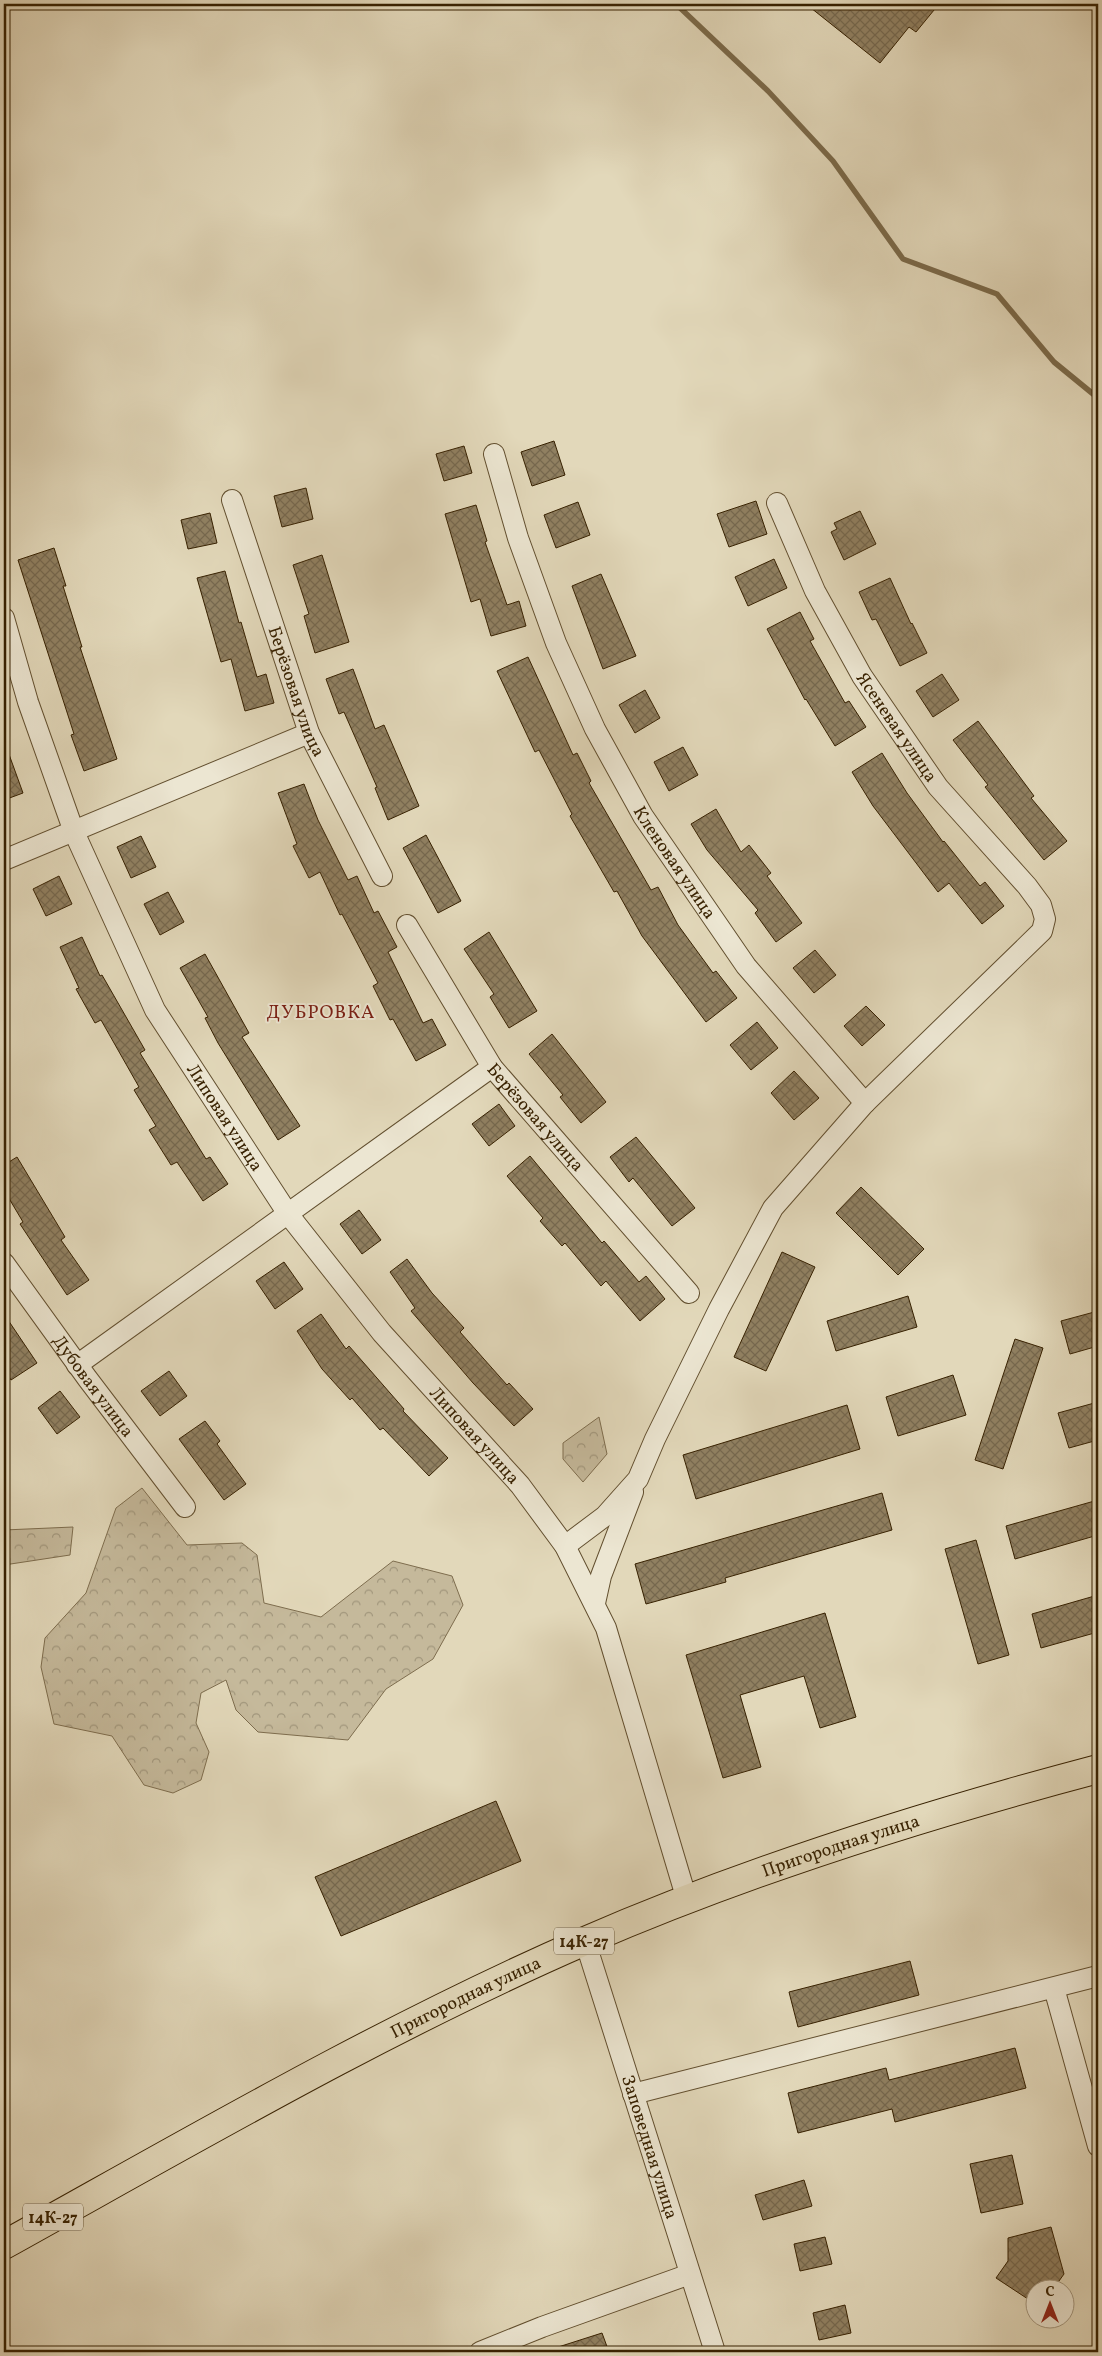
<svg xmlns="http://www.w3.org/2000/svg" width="1102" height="2356" font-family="Vollkorn,serif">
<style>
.forest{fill:url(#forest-crowns);stroke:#7e6d4e}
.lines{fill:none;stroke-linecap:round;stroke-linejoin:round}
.stream{stroke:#7b6a4a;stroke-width:5.5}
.building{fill:url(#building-cross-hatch);stroke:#372101}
.street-casing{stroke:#624f2f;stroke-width:22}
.primary-casing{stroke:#372101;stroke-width:30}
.street{stroke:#ece6d2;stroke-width:20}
.primary{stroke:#e2d8ba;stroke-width:28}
.labels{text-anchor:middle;stroke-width:4;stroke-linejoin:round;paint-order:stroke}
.shield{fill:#ece6d2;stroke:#6d5c40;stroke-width:1}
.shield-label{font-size:16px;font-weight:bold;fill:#372101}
.street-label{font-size:18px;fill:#372101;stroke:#ece6d2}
.neighbourhood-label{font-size:19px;letter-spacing:1px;fill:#7a1f14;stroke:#ece6d2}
</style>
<defs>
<pattern id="forest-crowns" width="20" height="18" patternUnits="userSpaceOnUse" patternTransform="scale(1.25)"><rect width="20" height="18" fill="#c5b99b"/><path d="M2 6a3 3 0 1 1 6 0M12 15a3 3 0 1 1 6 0" fill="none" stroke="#a1967c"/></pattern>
<pattern id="building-cross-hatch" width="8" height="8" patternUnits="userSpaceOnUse" patternTransform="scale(1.25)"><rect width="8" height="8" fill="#908061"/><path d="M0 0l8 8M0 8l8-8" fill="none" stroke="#76684e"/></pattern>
</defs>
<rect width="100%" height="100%" fill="#e2d8ba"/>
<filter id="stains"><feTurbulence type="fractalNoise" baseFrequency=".004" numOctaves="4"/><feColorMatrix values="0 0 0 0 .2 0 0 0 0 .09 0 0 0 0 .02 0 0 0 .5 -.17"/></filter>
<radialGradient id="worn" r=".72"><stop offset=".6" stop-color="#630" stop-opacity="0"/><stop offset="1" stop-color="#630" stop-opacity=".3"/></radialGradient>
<g class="forest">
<path d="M599 1417 607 1454 583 1482 563 1459V1443Z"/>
<path d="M142 1488 187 1545 242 1543 257 1555 264 1603 321 1617 393 1561 452 1576 463 1605 433 1659 386 1689 348 1740 258 1732 236 1710 226 1680 201 1693 196 1723 209 1752 201 1780 173 1793 144 1785 112 1736 54 1724 41 1667 45 1638 86 1593 116 1508Z"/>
<path d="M73 1527 70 1555 4 1565V1530Z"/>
</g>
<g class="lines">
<path class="stream" d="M676 4 768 91 833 161 903 259 997 294 1054 362 1098 398"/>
</g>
<g class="building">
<path d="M806 4H939L916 32 909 27 880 63Z"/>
<path d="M554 441 565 475 532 486 521 452Z"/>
<path d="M464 446 472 473 444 481 436 454Z"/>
<path d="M306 488 313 519 282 527 274 496Z"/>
<path d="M756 501 767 534 729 547 717 514Z"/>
<path d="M578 502 590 535 556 548 544 515Z"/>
<path d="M476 505 487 541 485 542 507 605 519 601 526 626 491 636 480 599 471 602 445 514Z"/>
<path d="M860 511 876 544 844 560 831 532 837 529 834 523Z"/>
<path d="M210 513 217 543 188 549 181 520Z"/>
<path d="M54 548 66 586H63L82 647H80L117 759 84 771 71 735 74 734 18 560Z"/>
<path d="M322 555 349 642 315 653 304 616 309 614 293 565Z"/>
<path d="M774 559 787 588 748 606 735 577Z"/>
<path d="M225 571 239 623 241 622 257 677 266 674 274 703 245 711 231 659 221 662 197 578Z"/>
<path d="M601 574 636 656 603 669 572 586Z"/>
<path d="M890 578 911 624 912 623 927 653 900 666 876 619 872 620 859 592Z"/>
<path d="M800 612 814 639 810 641 845 703 849 701 866 727 835 746 806 699 805 700 767 629Z"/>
<path d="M528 657 573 755 577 753 591 781 589 783 651 890 658 887 678 925 713 973 716 971 737 998 706 1022 642 936 617 891 614 892 570 816 572 814 539 750 535 752 497 671Z"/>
<path d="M353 669 375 729 384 725 419 806 388 820 375 788 377 787 344 712 339 714 326 679Z"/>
<path d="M942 674 959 700 933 717 916 691Z"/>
<path d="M645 690 660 718 635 733 619 705Z"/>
<path d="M978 721 1034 796 1031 798 1067 841 1044 860 985 787 988 785 953 740Z"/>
<path d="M4 746H6L23 793 4 800Z"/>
<path d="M683 747 698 775 669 791 654 762Z"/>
<path d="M882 753 907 793 943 842 944 841 980 886 985 882 1004 906 982 924 949 883 938 892 873 806 852 772Z"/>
<path d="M304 784 318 820 348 880 357 876 374 913 378 911 397 947 388 952 423 1023 432 1019 446 1045 416 1061 393 1019 390 1020 373 986 378 983 342 914 340 915 320 872 309 878 293 846 297 844 278 793Z"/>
<path d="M716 809 741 852 749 845 771 873 767 876 802 923 776 942 755 913 758 910 707 850 691 824Z"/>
<path d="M426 835 461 901 438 913 403 848Z"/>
<path d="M141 836 156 867 131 878 117 847Z"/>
<path d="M59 876 72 904 46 916 33 889Z"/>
<path d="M168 892 184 922 160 935 144 904Z"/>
<path d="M489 932 537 1011 509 1028 490 997 494 994 464 949Z"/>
<path d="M82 937 100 976 102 975 145 1050 140 1053 206 1159 210 1157 228 1184 203 1201 177 1162 171 1165 149 1130 156 1126 134 1090 139 1087 101 1020 95 1023 76 989 79 988 60 947Z"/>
<path d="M815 950 836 975 814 993 793 968Z"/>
<path d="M205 954 249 1033 242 1037 300 1126 278 1140 218 1043 205 1018 208 1017 180 968Z"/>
<path d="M866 1006 885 1025 862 1046 844 1026Z"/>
<path d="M757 1022 778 1048 751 1070 730 1045Z"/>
<path d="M552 1034 606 1102 581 1123 560 1097 563 1095 529 1054Z"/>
<path d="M794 1071 819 1098 794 1120 771 1093Z"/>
<path d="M499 1104 515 1126 489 1146 472 1124Z"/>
<path d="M636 1137 695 1208 672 1226 633 1178 629 1182 610 1157Z"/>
<path d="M530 1156 602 1243 604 1241 639 1282 646 1276 665 1299 640 1321 606 1281 601 1286 565 1243 562 1246 540 1221 543 1218 507 1176Z"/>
<path d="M17 1157 65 1237 61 1240 89 1280 67 1295 20 1224 23 1222 4 1190V1165Z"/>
<path d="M861 1187 924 1249 898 1275 836 1213Z"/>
<path d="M359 1210 381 1240 362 1254 340 1224Z"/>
<path d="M782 1252 815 1267 766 1371 734 1357Z"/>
<path d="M407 1259 432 1293 464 1328 460 1332 507 1385 509 1383 533 1409 514 1426 473 1383 411 1311 415 1308 390 1272Z"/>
<path d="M284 1262 303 1289 275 1309 256 1281Z"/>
<path d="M908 1296 917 1327 836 1351 827 1321Z"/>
<path d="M1098 1311V1346L1070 1354 1061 1321Z"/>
<path d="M4 1314 37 1363 11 1380 4 1369Z"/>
<path d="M321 1314 346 1349 349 1346 404 1409 403 1411 448 1458 429 1476 383 1428 380 1430 352 1398 350 1400 322 1369 297 1331Z"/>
<path d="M1015 1339 1043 1348 1003 1469 975 1460Z"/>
<path d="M169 1371 187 1396 160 1416 141 1391Z"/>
<path d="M953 1375 966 1415 898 1436 886 1397Z"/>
<path d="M60 1391 80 1417 57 1434 38 1408Z"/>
<path d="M1098 1402V1440L1069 1448 1058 1413Z"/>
<path d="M847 1405 860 1449 696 1499 683 1455Z"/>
<path d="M205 1421 220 1441 217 1444 246 1484 224 1500 179 1439Z"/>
<path d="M882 1493 892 1530 725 1578 726 1582 646 1604 635 1564Z"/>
<path d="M1098 1500V1535L1015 1559 1006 1526Z"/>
<path d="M976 1540 1009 1655 978 1664 945 1549Z"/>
<path d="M1098 1595V1632L1041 1648 1032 1614Z"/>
<path d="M825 1613 856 1717 820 1728 804 1676 740 1695 761 1767 723 1778 686 1655Z"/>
<path d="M496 1801 521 1861 341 1936 315 1877Z"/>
<path d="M910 1961 919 1995 798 2027 789 1992Z"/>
<path d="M1015 2048 1026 2088 895 2122 892 2109 798 2133 788 2093 886 2068 889 2080Z"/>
<path d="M1012 2155 1023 2204 981 2213 970 2164Z"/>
<path d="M804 2180 812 2206 763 2220 755 2195Z"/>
<path d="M1051 2227 1064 2274 1054 2288H1034V2303L996 2278 1008 2261V2238Z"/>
<path d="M825 2237 832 2264 800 2271 794 2244Z"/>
<path d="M845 2305 851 2333 819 2340 813 2313Z"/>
<path d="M602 2333 609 2352H552V2349Z"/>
</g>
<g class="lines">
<g class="street-casing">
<g id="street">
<path id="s1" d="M494 454 518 538 556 643 595 729 643 816 746 966 865 1103 773 1208 719 1309 655 1439 638 1479 605 1516 565 1546"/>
<path id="s2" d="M232 500 309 733 382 876"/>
<path id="s3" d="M777 503 815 591 862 676 938 787 1027 886 1041 905 1045 919 1042 931 865 1103"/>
<path id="s4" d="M4 618 28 702 74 832 155 1010 288 1214 382 1333 520 1485 565 1546 606 1628 687 1900"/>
<path d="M4 860 309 733"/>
<path id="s5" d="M407 925 492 1067 689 1293"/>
<path id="s6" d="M4 1263 87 1378 185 1507"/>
<path d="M77 1365 492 1067"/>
<path d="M595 1603 601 1576 633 1492"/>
<path id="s7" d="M585 1941 715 2352"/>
<path d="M1054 1988 1098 2146"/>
<path d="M633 2094 1098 1976"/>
<path d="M480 2352 542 2327 690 2274"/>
</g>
</g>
<g class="primary-casing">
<g id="primary">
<path id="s8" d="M4 2245C195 2139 385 2028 585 1941 751 1869 924 1815 1098 1769"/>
</g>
</g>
<use href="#street" class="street"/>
<use href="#primary" class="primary"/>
</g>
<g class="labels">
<g class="shield">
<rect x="554" y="1927.5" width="60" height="27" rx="4"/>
<rect x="23" y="2203.5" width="60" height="27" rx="4"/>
</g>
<g class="shield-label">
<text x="584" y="1947">14К-27</text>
<text x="53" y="2223">14К-27</text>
</g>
<g class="street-label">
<text dy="6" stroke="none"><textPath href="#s2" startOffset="202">Берёзовая улица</textPath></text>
<text dy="6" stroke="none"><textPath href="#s3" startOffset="255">Ясеневая улица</textPath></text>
<text dy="6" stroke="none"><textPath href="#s1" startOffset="449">Кленовая улица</textPath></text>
<text dy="6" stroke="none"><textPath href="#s4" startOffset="549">Липовая улица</textPath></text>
<text dy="6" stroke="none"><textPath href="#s5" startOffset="232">Берёзовая улица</textPath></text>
<text dy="6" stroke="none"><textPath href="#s6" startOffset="152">Дубовая улица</textPath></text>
<text dy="6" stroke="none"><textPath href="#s4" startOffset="954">Липовая улица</textPath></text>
<text dy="6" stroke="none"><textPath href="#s8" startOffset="929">Пригородная улица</textPath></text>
<text dy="6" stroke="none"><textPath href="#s8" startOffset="524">Пригородная улица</textPath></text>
<text dy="6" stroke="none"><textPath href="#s7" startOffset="216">Заповедная улица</textPath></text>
</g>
<g class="neighbourhood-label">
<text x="321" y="1018">ДУБРОВКА</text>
</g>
</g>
<rect width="1102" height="2356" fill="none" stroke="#e2d8ba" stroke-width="20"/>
<rect x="5" y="5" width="1092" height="2346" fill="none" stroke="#372101" stroke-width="2.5"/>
<rect x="10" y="10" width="1082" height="2336" fill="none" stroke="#372101"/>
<g transform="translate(1050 2304)"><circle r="24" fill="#ece6d2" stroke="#a4977e"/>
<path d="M0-4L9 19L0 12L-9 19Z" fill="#8f2418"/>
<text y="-8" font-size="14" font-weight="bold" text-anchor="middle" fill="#372101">С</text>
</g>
<rect width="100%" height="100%" filter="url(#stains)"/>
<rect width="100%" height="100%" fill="url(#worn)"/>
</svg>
